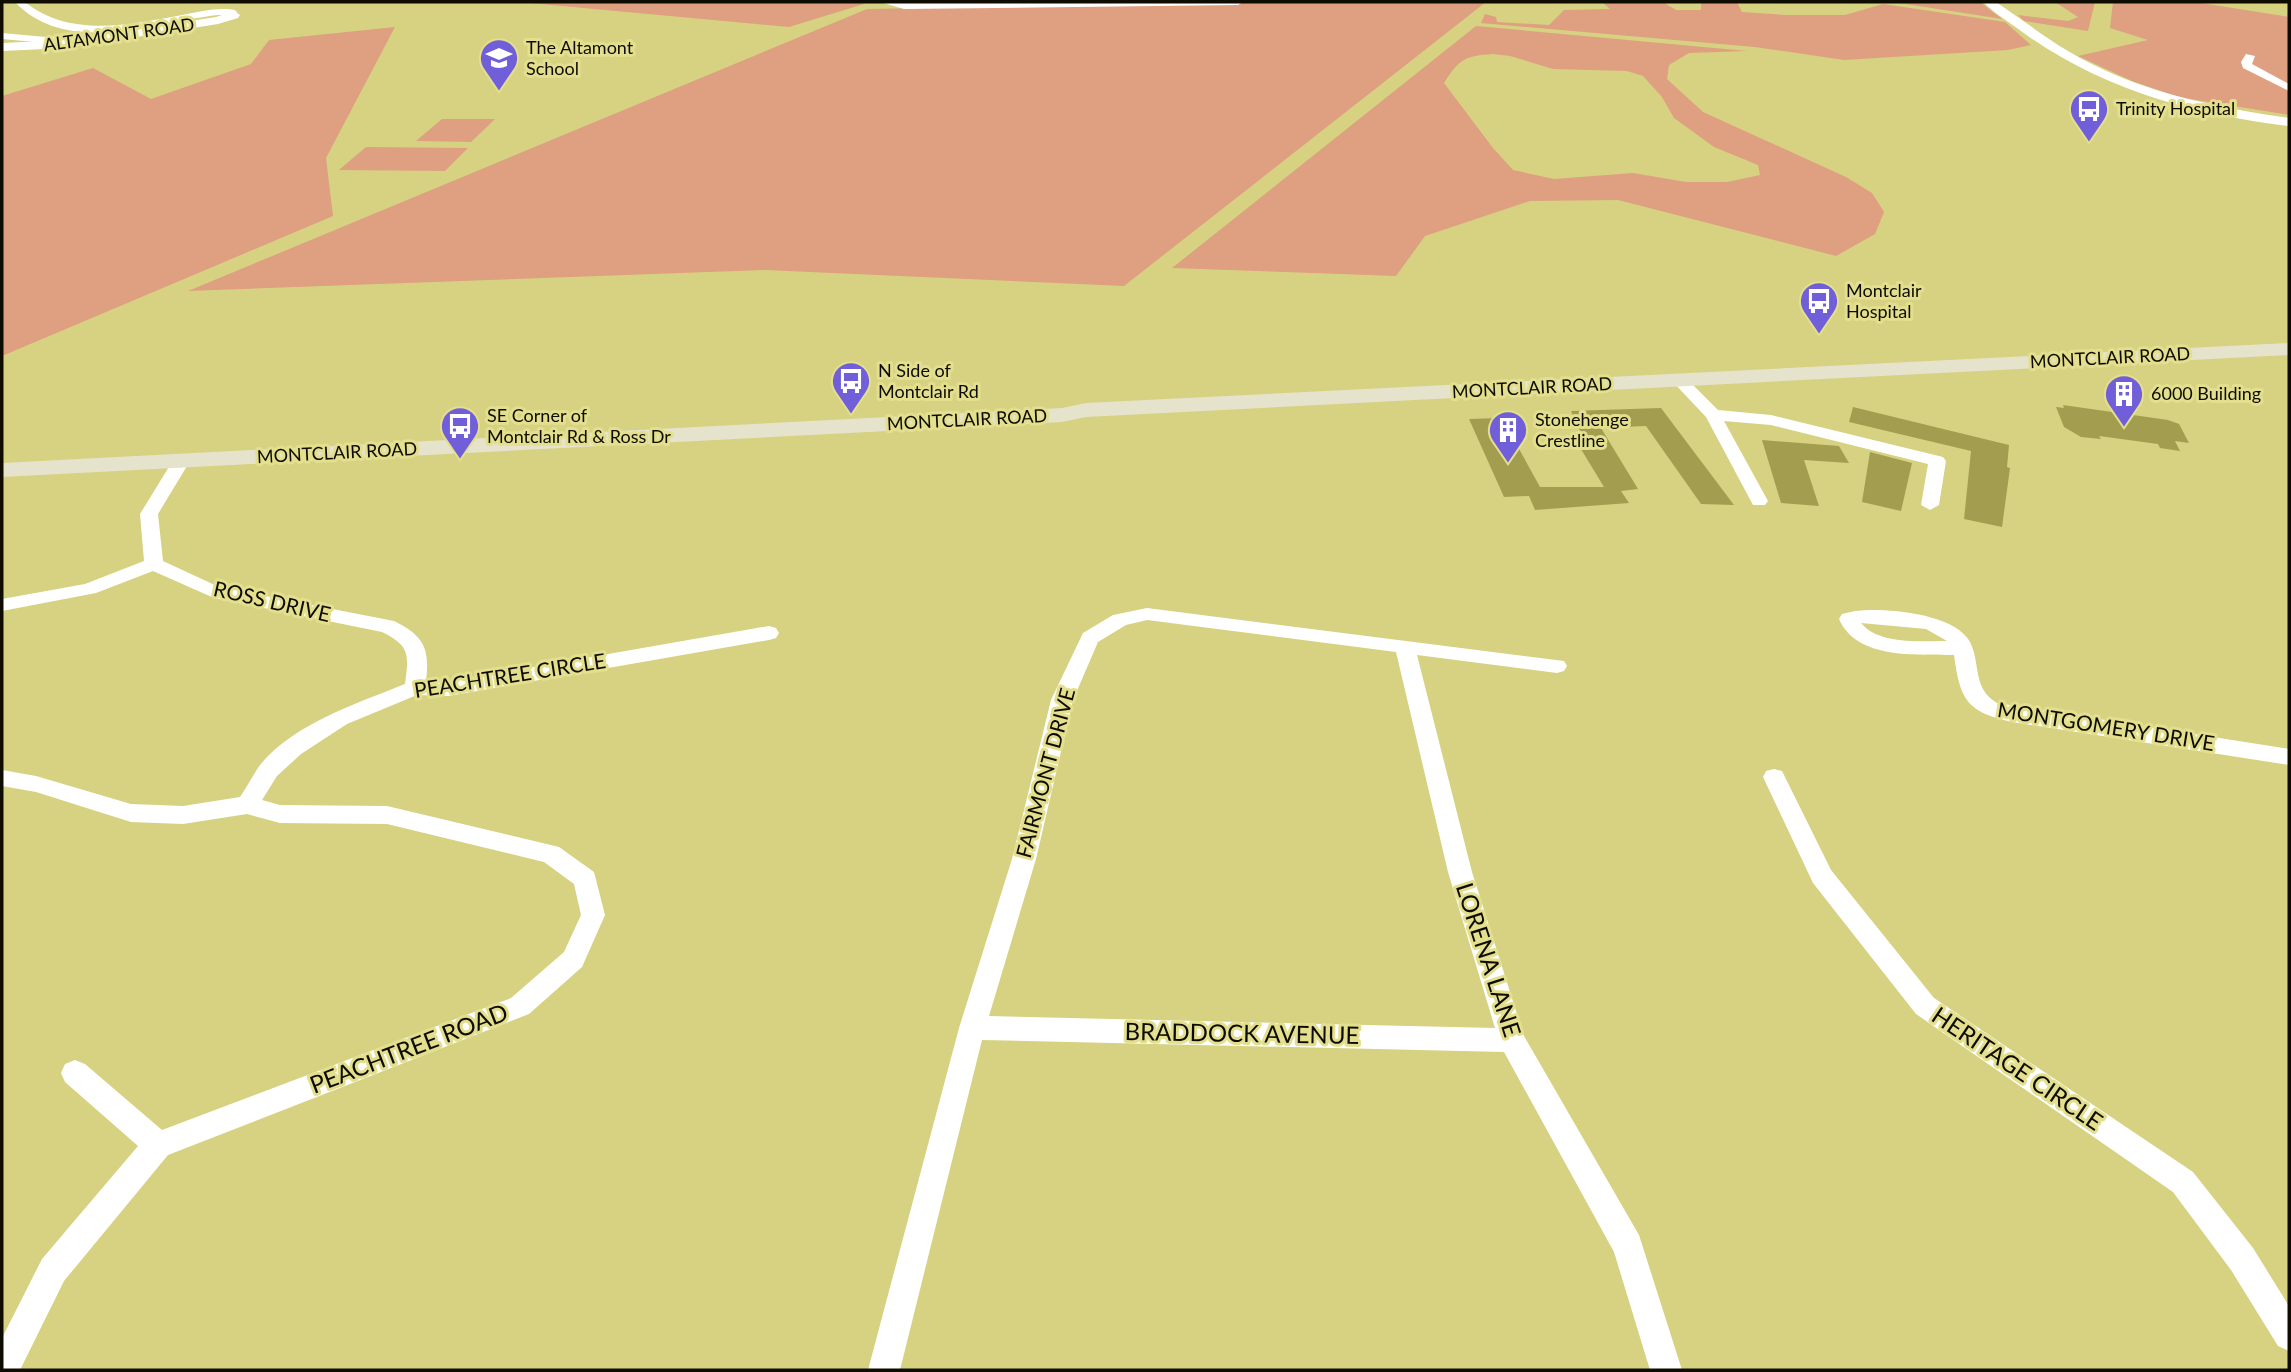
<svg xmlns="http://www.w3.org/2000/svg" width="2291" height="1372" font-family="Lato,sans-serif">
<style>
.green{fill:#df9f81;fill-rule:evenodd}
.building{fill:#a39e4f}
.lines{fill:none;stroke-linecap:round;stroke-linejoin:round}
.minor{fill:#fff;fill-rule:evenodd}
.tertiary{fill:#fff;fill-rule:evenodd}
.secondary{fill:#e5e3cc;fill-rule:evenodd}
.labels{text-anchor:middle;stroke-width:6;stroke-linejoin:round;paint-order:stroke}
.far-street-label{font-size:18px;fill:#0e0c00;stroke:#e3df8e}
.far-poi-label{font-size:18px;fill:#0e0c00;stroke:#e3df8e;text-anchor:start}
.street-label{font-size:21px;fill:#0e0c00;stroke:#e3df8e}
.near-street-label{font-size:24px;fill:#0e0c00;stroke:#e3df8e}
</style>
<rect width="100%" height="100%" fill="#d6d281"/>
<g class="green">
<path d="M519 2H863L864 4 789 27Z"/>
<path d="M1287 2H1486L1124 286 765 270 188 291 867 9Z"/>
<path d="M1602 2H1663L1676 10H1701V2H1737L1742 12 1786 15H1845L1883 4 2005 22 2031 45 2008 50 1844 60 1755 47 1481 23 1485 14 1496 17 1497 22 1549 25 1564 10 1610 9Z"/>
<path d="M1893 2H1980L2002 19Z"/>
<path d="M2055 2H2095L2088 31 2024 21 2018 15 2068 21 2078 17Z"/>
<path d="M2113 2H2195L2289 17V115L2178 97 2132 81 2078 56 2148 40 2110 28Z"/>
<path d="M1476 26 1747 51 1689 53 1669 65 1667 79 1703 112 1846 177 1872 193 1884 212 1875 234 1836 256 1618 200 1530 201 1425 236 1396 276 1172 268ZM1493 54 1510 56 1553 69 1627 71 1643 76 1662 97 1674 118 1714 147 1758 165 1760 175 1727 182H1686L1633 173 1554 179 1513 170 1493 148 1444 83C1459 59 1465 56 1493 54Z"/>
<path d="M395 27 326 158 333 216 2 356V96L93 68 151 99 251 64 269 40Z"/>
<path d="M442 119H495L471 142 416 141Z"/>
<path d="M366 147 468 148 445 171 339 170Z"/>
</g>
<g class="building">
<path d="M2063 405 2168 420 2179 424 2189 443 2175 441 2180 451 2160 448 2158 444 2099 436 2101 439 2081 437 2064 427 2056 407 2064 408Z"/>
<path d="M1853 407 2009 445 2007 467 2010 468 2002 527 1964 519 1971 451 1849 422Z"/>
<path d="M1661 408 1734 505 1701 504 1646 426 1601 428 1638 489 1621 491 1629 503 1535 510 1529 496 1504 497 1469 419 1502 418 1540 487H1604L1576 441 1584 439 1571 411Z"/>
<path d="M1762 440 1839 446 1849 463 1804 460 1819 506 1781 503Z"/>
<path d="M1870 452 1912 463 1901 511 1862 502Z"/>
</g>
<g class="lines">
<g class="minor">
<path d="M15 2H25C70 38 129 25 182 15 199 12 218 7 235 10L239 15 234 18 229 15H218C155 22 67 57 15 2Z"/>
<path d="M880 2 904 3 1243 2 1238 5 904 9Z"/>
<path d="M2 33 46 37 83 35 88 38 83 41 46 43 2 39Z"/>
<path d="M2246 54 2255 56 2252 64 2289 84V91L2243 68 2241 62Z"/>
<path d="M1679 375 1685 377 1718 410 1771 415 1943 457 1946 461 1939 505 1930 510 1921 505 1928 464 1771 425 1724 421 1768 501 1765 505H1753L1706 417 1671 380Z"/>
<path d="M181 456 190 461 158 514 163 561 219 587 394 621C424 636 430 648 426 681L448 682 769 626 776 628 779 633 776 638 769 640 448 696 417 695 347 724 301 754 277 776 262 800 280 805 387 806 559 847 594 872 605 915 582 967 529 1014 168 1155 64 1281 20 1370H2V1338L42 1259 138 1146 65 1082 61 1073 65 1064 75 1060 85 1064 162 1130 511 998 564 952 581 915 574 884 544 862 387 824 280 823 247 814 183 824 131 822 36 792 2 786V770L36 776 131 804 183 806 240 797C247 787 253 775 260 765 293 724 358 703 405 684 409 654 410 646 382 632L214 598 153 571 96 593 2 611V599L85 584 144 561 140 514 175 457Z"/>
<path d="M1147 608 1564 661 1567 666 1564 671 1557 673 1417 655 1472 872 1524 1036 1639 1235 1682 1370H1650L1614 1252 1504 1052 982 1040 900 1370H868L959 1028 1012 859 1051 700 1083 633 1113 615ZM1147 620 1396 652 1448 872 1495 1028 989 1016 1036 859 1073 700 1098 642 1126 625Z"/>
<path d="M1855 611C1884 607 1955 613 1970 642 1981 664 1972 688 1997 703L2289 749V765L2012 722C1967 712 1960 700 1954 655 1916 654 1857 660 1839 619L1842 614ZM1861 623 1926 629 1947 641C1921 641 1879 645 1861 623Z"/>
<path d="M1774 769 1782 771 1831 870 1934 998 2193 1172 2253 1248 2289 1306V1351L2278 1346 2231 1270 2173 1192 1916 1014 1813 883 1763 777 1766 771Z"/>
</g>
<g class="tertiary">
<path d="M1983 2H1996C2020 18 2043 36 2068 51 2135 91 2212 107 2289 118V126C2194 115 2100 89 2021 31 2009 22 1994 13 1983 2Z"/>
<path d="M234 11 240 15 238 18 218 24 67 48 2 51V43L67 40 216 17Z"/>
</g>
<path class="secondary" d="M2289 343V355L1086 417 1062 422 2 477V463L1062 408 1086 403Z"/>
</g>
<defs>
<g id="school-pin" transform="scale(2.0125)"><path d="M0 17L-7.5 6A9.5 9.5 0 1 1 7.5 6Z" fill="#715fd9" stroke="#e3df8e"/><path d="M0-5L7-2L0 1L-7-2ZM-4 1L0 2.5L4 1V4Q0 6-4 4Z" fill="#fff"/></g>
<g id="bus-pin" transform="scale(2.0125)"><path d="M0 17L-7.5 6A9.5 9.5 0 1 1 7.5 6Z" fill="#715fd9" stroke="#e3df8e"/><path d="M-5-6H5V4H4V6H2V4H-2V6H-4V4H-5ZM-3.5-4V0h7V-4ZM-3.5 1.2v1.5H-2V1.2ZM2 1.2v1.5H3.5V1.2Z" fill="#fff"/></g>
<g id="building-pin" transform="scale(2.0125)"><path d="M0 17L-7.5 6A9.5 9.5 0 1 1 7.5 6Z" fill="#715fd9" stroke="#e3df8e"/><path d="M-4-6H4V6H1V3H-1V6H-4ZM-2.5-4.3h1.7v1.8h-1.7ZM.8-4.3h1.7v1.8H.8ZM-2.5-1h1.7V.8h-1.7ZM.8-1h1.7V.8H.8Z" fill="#fff"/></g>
</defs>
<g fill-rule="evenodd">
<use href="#school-pin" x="499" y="58"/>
<use href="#bus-pin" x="2089" y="109"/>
<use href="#bus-pin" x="1819" y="301"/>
<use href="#bus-pin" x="851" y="381"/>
<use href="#building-pin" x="2124" y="394"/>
<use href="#bus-pin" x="460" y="426"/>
<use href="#building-pin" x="1508" y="430"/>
</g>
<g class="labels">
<g class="far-street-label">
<text transform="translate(119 35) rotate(-8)" y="6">ALTAMONT ROAD</text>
<text transform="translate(2110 358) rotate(-3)" y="6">MONTCLAIR ROAD</text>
<text transform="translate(1532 388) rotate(-3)" y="6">MONTCLAIR ROAD</text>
<text transform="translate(967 420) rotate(-3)" y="6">MONTCLAIR ROAD</text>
<text transform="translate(337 453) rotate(-3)" y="6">MONTCLAIR ROAD</text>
</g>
<g class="far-poi-label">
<text x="526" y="54">The Altamont<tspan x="526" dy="21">School</tspan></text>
<text x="2116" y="115">Trinity Hospital</text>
<text x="1846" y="297">Montclair<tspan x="1846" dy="21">Hospital</tspan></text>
<text x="878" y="377">N Side of<tspan x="878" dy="21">Montclair Rd</tspan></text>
<text x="2151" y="400">6000 Building</text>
<text x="487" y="422">SE Corner of<tspan x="487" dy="21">Montclair Rd &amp; Ross Dr</tspan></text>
<text x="1535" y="426">Stonehenge<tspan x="1535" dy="21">Crestline</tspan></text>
</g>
<g class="street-label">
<text transform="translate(272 602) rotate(13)" y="7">ROSS DRIVE</text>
<text transform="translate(510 676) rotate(-9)" y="7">PEACHTREE CIRCLE</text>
<text transform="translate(2106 727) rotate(9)" y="7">MONTGOMERY DRIVE</text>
<text transform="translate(1046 773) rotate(-75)" y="7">FAIRMONT DRIVE</text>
</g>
<g class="near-street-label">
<text transform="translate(1488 960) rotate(72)" y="8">LORENA LANE</text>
<text transform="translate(1242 1034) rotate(1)" y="8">BRADDOCK AVENUE</text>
<text transform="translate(409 1049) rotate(-21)" y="8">PEACHTREE ROAD</text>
<text transform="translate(2017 1069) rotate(34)" y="8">HERITAGE CIRCLE</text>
</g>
</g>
<rect width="2291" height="1372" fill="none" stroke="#0e0c00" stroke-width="7"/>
</svg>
